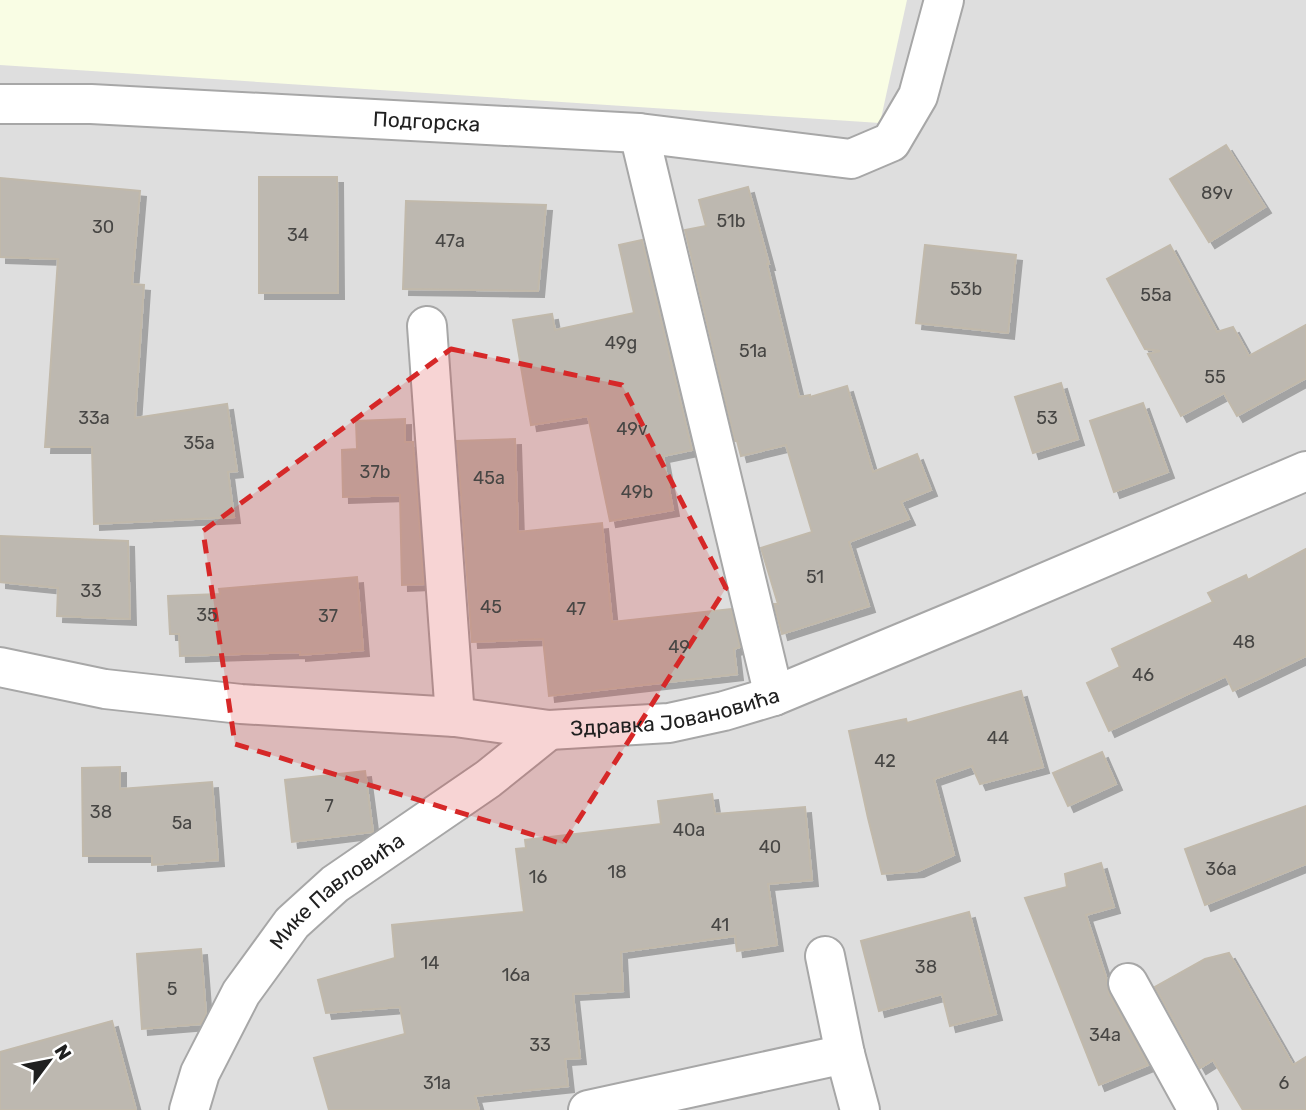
<svg xmlns="http://www.w3.org/2000/svg" width="1306" height="1110" font-family="Rubik,sans-serif">
<style>
.residential{fill:#dedede}
.education{fill:#f9fde4}
.building{fill:#bdb8b0;stroke:#c1b9ab;stroke-width:2;filter:url(#shadow)}
.lines{fill:none;stroke-linecap:round;stroke-linejoin:round}
.street-casing{stroke:#a7a7a7;stroke-width:42}
.street{stroke:#fff;stroke-width:38}
.marked{fill:#d62828;fill-opacity:0.2;stroke:#d62828;stroke-width:5;stroke-dasharray:14 9;stroke-linejoin:round}
.labels{text-anchor:middle;stroke-width:5;stroke-linejoin:round;paint-order:stroke}
.number-label{font-size:18px;fill:#474644}
.street-label{font-size:21px;fill:#202020;stroke:#fff}
</style>
<defs>
<filter id="shadow"><feDropShadow dx="6" dy="6" stdDeviation="0" flood-color="#0004"/></filter>
</defs>
<rect width="100%" height="100%" fill="#f0efe8"/>
<rect class="residential" x="0" y="0" width="1306" height="1110"/>
<path class="education" d="M0 0H907L880 123 0 65Z"/>
<g class="building">
<path d="M1226 145 1265 207 1209 242 1170 179Z"/>
<path d="M259 177H337L338 293H259Z"/>
<path d="M0 178 140 191 132 284 144 285 135 418 227 404 237 471 228 472 234 517 94 524 92 447H45L58 259 0 257Z"/>
<path d="M748 187 769 264H767L799 397 810 395V397L847 386 873 472 917 454 931 490 901 502 909 519 849 542 869 606 782 634 774 604H778L761 548 812 532 786 445 741 456 737 441H735L685 230 706 226 699 200Z"/>
<path d="M406 201 546 205 538 291 403 289Z"/>
<path d="M642 240 692 450 663 456 673 510 610 521 588 416 531 425 513 320 552 314 555 330 634 313 619 245Z"/>
<path d="M925 245 1016 255 1008 333 916 323Z"/>
<path d="M1170 245 1217 332 1233 327 1249 356 1306 325V378L1237 416 1224 393 1181 416 1148 354 1160 351 1145 349 1107 279Z"/>
<path d="M1061 383 1078 439 1033 453 1015 397Z"/>
<path d="M1143 403 1168 472 1114 492 1090 421Z"/>
<path d="M405 419V442H413L424 584 402 585 400 495 343 497 342 450 357 449 356 421Z"/>
<path d="M515 439 518 532 602 523 612 622 731 609 740 647 734 649 737 674 549 696 543 639 472 642 457 441Z"/>
<path d="M0 536 128 541 130 619 57 616 58 588 0 582Z"/>
<path d="M1306 549V656L1233 691 1226 676 1109 731 1087 683 1120 667 1112 649 1213 602 1208 593 1246 575 1248 580Z"/>
<path d="M357 577 363 650 300 655V652L180 656 179 634H170L168 596 220 594 219 589Z"/>
<path d="M1021 691 1043 767 980 784 972 766 934 779 954 855 918 871 882 874 868 818 849 731 906 719 907 723Z"/>
<path d="M1102 752 1116 784 1068 806 1053 773Z"/>
<path d="M120 767V789L212 782 218 860 152 865V856H83L82 768Z"/>
<path d="M365 771 373 832 292 842 285 780Z"/>
<path d="M712 794 715 814 805 807 812 880 768 884 777 945 737 951 735 936 621 952 623 991 573 994 580 1058 565 1059 568 1086 475 1096 479 1110H329L314 1058 405 1034 400 1007 326 1013 318 980 395 958 392 925 524 912 516 849 526 848 525 840 661 824 658 801Z"/>
<path d="M1306 806V864L1205 905 1185 849Z"/>
<path d="M1101 863 1114 907 1086 915 1107 980 1109 994 1148 1065 1099 1085 1025 898 1067 887 1065 874Z"/>
<path d="M969 912 996 1014 950 1026 942 994 879 1011 861 941Z"/>
<path d="M201 949 206 1014 201 1024 142 1029 137 954Z"/>
<path d="M1229 953 1293 1065 1306 1057V1110H1243L1213 1060 1200 1068 1155 987 1205 959Z"/>
<path d="M112 1021 136 1110H0V1052Z"/>
</g>
<g class="lines">
<g class="street-casing">
<g id="street">
<path id="s1" d="M0 104H91L639 133 851 159 891 142 918 96 944 0"/>
<path d="M639 133 774 696"/>
<path d="M427 326 455 717"/>
<path id="s2" d="M0 667 105 689 241 704 455 717 549 730 669 723 724 711 774 696 976 612 1306 471"/>
<path d="M825 956 845 1054 860 1110"/>
<path d="M1128 983 1198 1110"/>
<path id="s3" d="M189 1110 200 1073 241 993 292 923 335 884 488 779 549 730"/>
<path d="M588 1110 845 1054"/>
</g>
</g>
<use href="#street" class="street"/>
</g>
<path class="marked" d="M451 349 622 385 726 588 563 844 235 744 203 531Z"/>
<g class="labels">
<g class="number-label">
<text x="1217" y="199">89v</text>
<text x="731" y="227">51b</text>
<text x="103" y="233">30</text>
<text x="298" y="241">34</text>
<text x="450" y="247">47a</text>
<text x="966" y="295">53b</text>
<text x="1156" y="301">55a</text>
<text x="621" y="349">49g</text>
<text x="753" y="357">51a</text>
<text x="1215" y="383">55</text>
<text x="94" y="424">33a</text>
<text x="1047" y="424">53</text>
<text x="632" y="435">49v</text>
<text x="199" y="449">35a</text>
<text x="375" y="478">37b</text>
<text x="489" y="484">45a</text>
<text x="637" y="498">49b</text>
<text x="815" y="583">51</text>
<text x="91" y="597">33</text>
<text x="491" y="613">45</text>
<text x="576" y="615">47</text>
<text x="207" y="621">35</text>
<text x="328" y="622">37</text>
<text x="1244" y="648">48</text>
<text x="679" y="653">49</text>
<text x="1143" y="681">46</text>
<text x="998" y="744">44</text>
<text x="885" y="767">42</text>
<text x="329" y="812">7</text>
<text x="101" y="818">38</text>
<text x="182" y="829">5a</text>
<text x="689" y="836">40a</text>
<text x="770" y="853">40</text>
<text x="1221" y="875">36a</text>
<text x="617" y="878">18</text>
<text x="538" y="883">16</text>
<text x="720" y="931">41</text>
<text x="430" y="969">14</text>
<text x="926" y="973">38</text>
<text x="516" y="981">16a</text>
<text x="172" y="995">5</text>
<text x="1105" y="1041">34a</text>
<text x="540" y="1051">33</text>
<text x="437" y="1089">31a</text>
<text x="1284" y="1089">6</text>
</g>
<g class="street-label">
<text dy="7" stroke="none"><textPath href="#s1" startOffset="427">Подгорска</textPath></text>
<text dy="7" stroke="none"><textPath href="#s2" startOffset="681">Здравка Јовановића</textPath></text>
<text dy="7" stroke="none"><textPath href="#s3" startOffset="270">Мике Павловића</textPath></text>
</g>
</g>
<g transform="translate(49 1061) rotate(58)" stroke="#ffffff" stroke-width="5" paint-order="stroke">
<path d="M0-5L12 26L0 18L-12 26Z" fill="#202020"/>
<text y="-10" font-size="19" font-weight="bold" text-anchor="middle" fill="#202020">N</text>
</g>
</svg>
